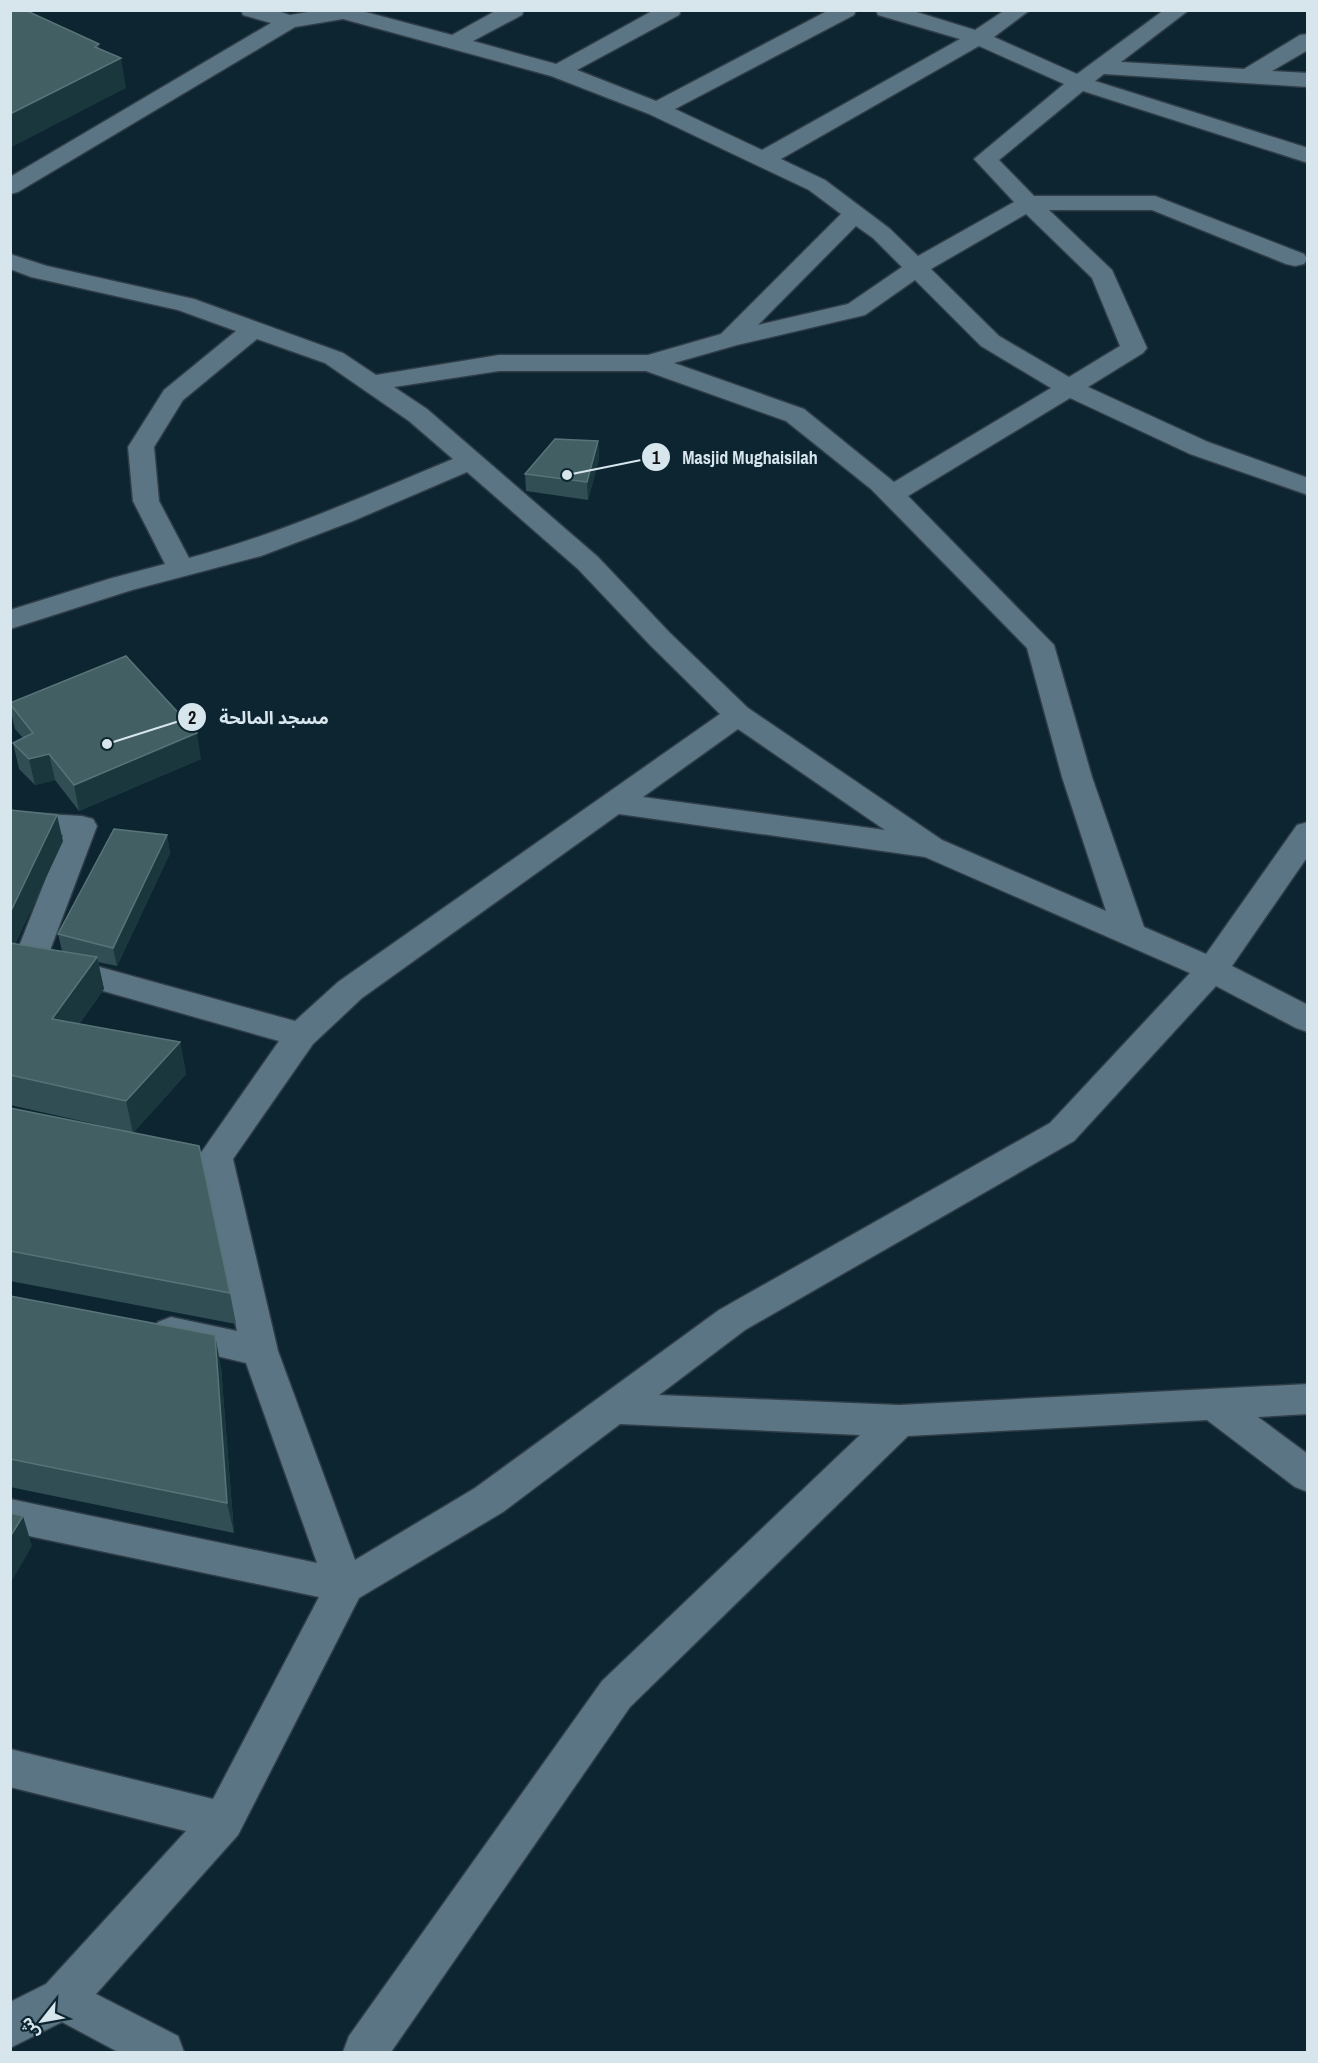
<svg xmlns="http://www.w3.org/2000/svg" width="1318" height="2063" font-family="'Archivo Narrow','Noto Sans Arabic',sans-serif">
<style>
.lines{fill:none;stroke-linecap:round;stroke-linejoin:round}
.street-casing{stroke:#2f3d47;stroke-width:3}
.street{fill:#5b7584;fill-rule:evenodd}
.wall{fill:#304e53}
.shaded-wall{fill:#1a373e}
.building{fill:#425f63;stroke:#597479;stroke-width:1.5}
.leader{fill:none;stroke:#d7e5ed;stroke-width:2}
.callout-dot{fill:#d7e5ed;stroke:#0c2531;stroke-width:2}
.mark-label{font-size:18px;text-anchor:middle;font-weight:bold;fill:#111}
.callout-label{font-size:18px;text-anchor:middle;font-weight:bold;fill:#d7e5ed;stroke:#0c2531;stroke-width:6;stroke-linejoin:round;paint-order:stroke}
</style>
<rect width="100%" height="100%" fill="#0c2531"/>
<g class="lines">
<g class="street-casing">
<path id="street" d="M241 10H275L290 15 319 10H358L452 35 497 10H524L522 15 473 41 556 64 654 10H681L679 15 577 70 656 101 829 10H856L854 15 675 109 762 150 960 39 878 15 876 10H910L975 30 1005 10H1030L994 37 1077 74 1164 10H1189L1121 62 1244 69 1300 35 1308 34V50L1272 71 1308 73V87L1104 74 1095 81 1308 148V163L1083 91 999 160 1034 196H1155L1304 254 1307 259 1304 264 1295 266 1286 264 1152 210H1049L1112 270 1147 348 1143 353 1088 387 1208 442 1308 478V495L1190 454 1070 398 908 496 1054 645 1092 777 1144 927 1206 954 1297 825 1308 822V856L1232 966 1308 1005V1032L1296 1028 1216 986 1074 1141 745 1330 659 1395 899 1405 1308 1384V1414L1258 1417 1308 1454V1492L1295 1487 1207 1420 908 1436 630 1707 391 2052H343L349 2036 602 1681 860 1435 620 1424 503 1512 359 1598 238 1835 96 1994 178 2036 184 2052H118L62 2022 10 2048V2002L46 1984 186 1831 10 1787V1749L213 1799 319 1597 10 1532V1499L317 1563 246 1363 158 1342 153 1332 158 1322 171 1317 237 1331 198 1157 279 1041 19 967 14 959 63 835 10 832V812L82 816 93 819 97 826 49 953 295 1021 338 982 720 714 650 645 578 569 467 472 353 521 261 556 132 590 10 629V610L112 578 165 564 133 501 128 447 164 390 236 331 178 310 31 277 10 269V254L47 266 194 299 343 353 376 375 499 355H648L721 334 841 214 809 190 649 114 551 76 343 19 295 27 18 192 10 194V177L271 23 243 15ZM979 46 1064 84 974 159 1014 202 918 256 889 228 825 180 781 159ZM1026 214 1092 278 1120 346 1069 377 999 336 931 269ZM856 226 873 238 902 267 848 304 758 325ZM915 280 981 346 1051 388 894 482 804 409 674 363 737 345 865 315ZM257 339 325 363 409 421 453 459C366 495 280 534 189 558L159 501 154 447 183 400ZM499 371H646L786 421 871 489 1027 648 1062 777 1106 911 942 840 748 708 670 633 598 557 427 409 394 387ZM738 729 885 830 643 797ZM619 814 925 857 1190 973 1050 1123 719 1310 475 1488 355 1560 278 1351 233 1159 313 1044 362 998Z"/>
</g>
<use href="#street" class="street"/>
</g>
<g class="wall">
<path d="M598 441 599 459 588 500 526 491 525 474Z"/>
<path d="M10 703 201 759 79 811 55 780 35 785 19 769 13 743 23 738 15 729 10 708Z"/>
<path d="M10 810 63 841 15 944 62 951 58 934 167 835 170 853 117 966 98 962 104 989 79 1024 180 1042 186 1074 133 1133 230 1293 236 1324 10 1281V1108L130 1132 10 1105Z"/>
<path d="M10 1296 221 1367 234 1533 10 1487Z"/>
</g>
<g class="shaded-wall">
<path d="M99 44 103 68 121 58 126 88 10 148V114L95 47Z"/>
<path d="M598 441 599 459 588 500 587 482Z"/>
<path d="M197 733 201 759 79 811 74 785Z"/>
<path d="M49 754 55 780 35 785 29 759Z"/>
<path d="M57 815 63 841 12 950 10 943V913Z"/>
<path d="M167 835 170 853 117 966 113 948Z"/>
<path d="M97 957 104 989 59 1051 52 1019Z"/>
<path d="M180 1042 186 1074 133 1133 126 1101Z"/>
<path d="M215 1335 221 1367 234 1533 227 1503Z"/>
<path d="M23 1516 32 1546 10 1584V1537Z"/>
</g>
<g class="building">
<path d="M10 10H25L99 44 95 47 121 58 10 114Z"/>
<path d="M555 439 598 441 587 482 525 474Z"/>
<path d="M126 656 197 733 74 785 49 754 29 759 13 743 33 733 10 704V703Z"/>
<path d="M10 810 57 815 10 913Z"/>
<path d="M114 829 167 835 113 948 58 934Z"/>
<path d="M10 943 97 957 52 1019 180 1042 126 1101 10 1075Z"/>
<path d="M10 1108 199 1146 230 1293 10 1251Z"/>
<path d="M10 1296 215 1335 227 1503 10 1459Z"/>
<path d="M10 1513 23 1516 10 1537Z"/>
</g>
<path class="leader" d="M567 475L656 457M107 744L192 717"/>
<g class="callout-dot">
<circle cx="567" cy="475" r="6"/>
<circle cx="107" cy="744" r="6"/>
<circle cx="656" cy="457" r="15"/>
<circle cx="192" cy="717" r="15"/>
</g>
<g class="mark-label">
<text x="656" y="464">1</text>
<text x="192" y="724">2</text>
</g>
<g class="callout-label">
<text x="750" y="464">Masjid Mughaisilah</text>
<text x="274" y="724">مسجد المالحة</text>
</g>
<rect width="1318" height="2063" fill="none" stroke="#d7e5ed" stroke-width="24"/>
<g transform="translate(42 2021) rotate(239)" stroke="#0c2531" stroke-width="4.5" paint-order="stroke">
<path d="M0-4.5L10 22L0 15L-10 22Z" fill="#d7e5ed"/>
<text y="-9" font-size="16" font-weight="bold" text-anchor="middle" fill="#d7e5ed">ش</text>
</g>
</svg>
